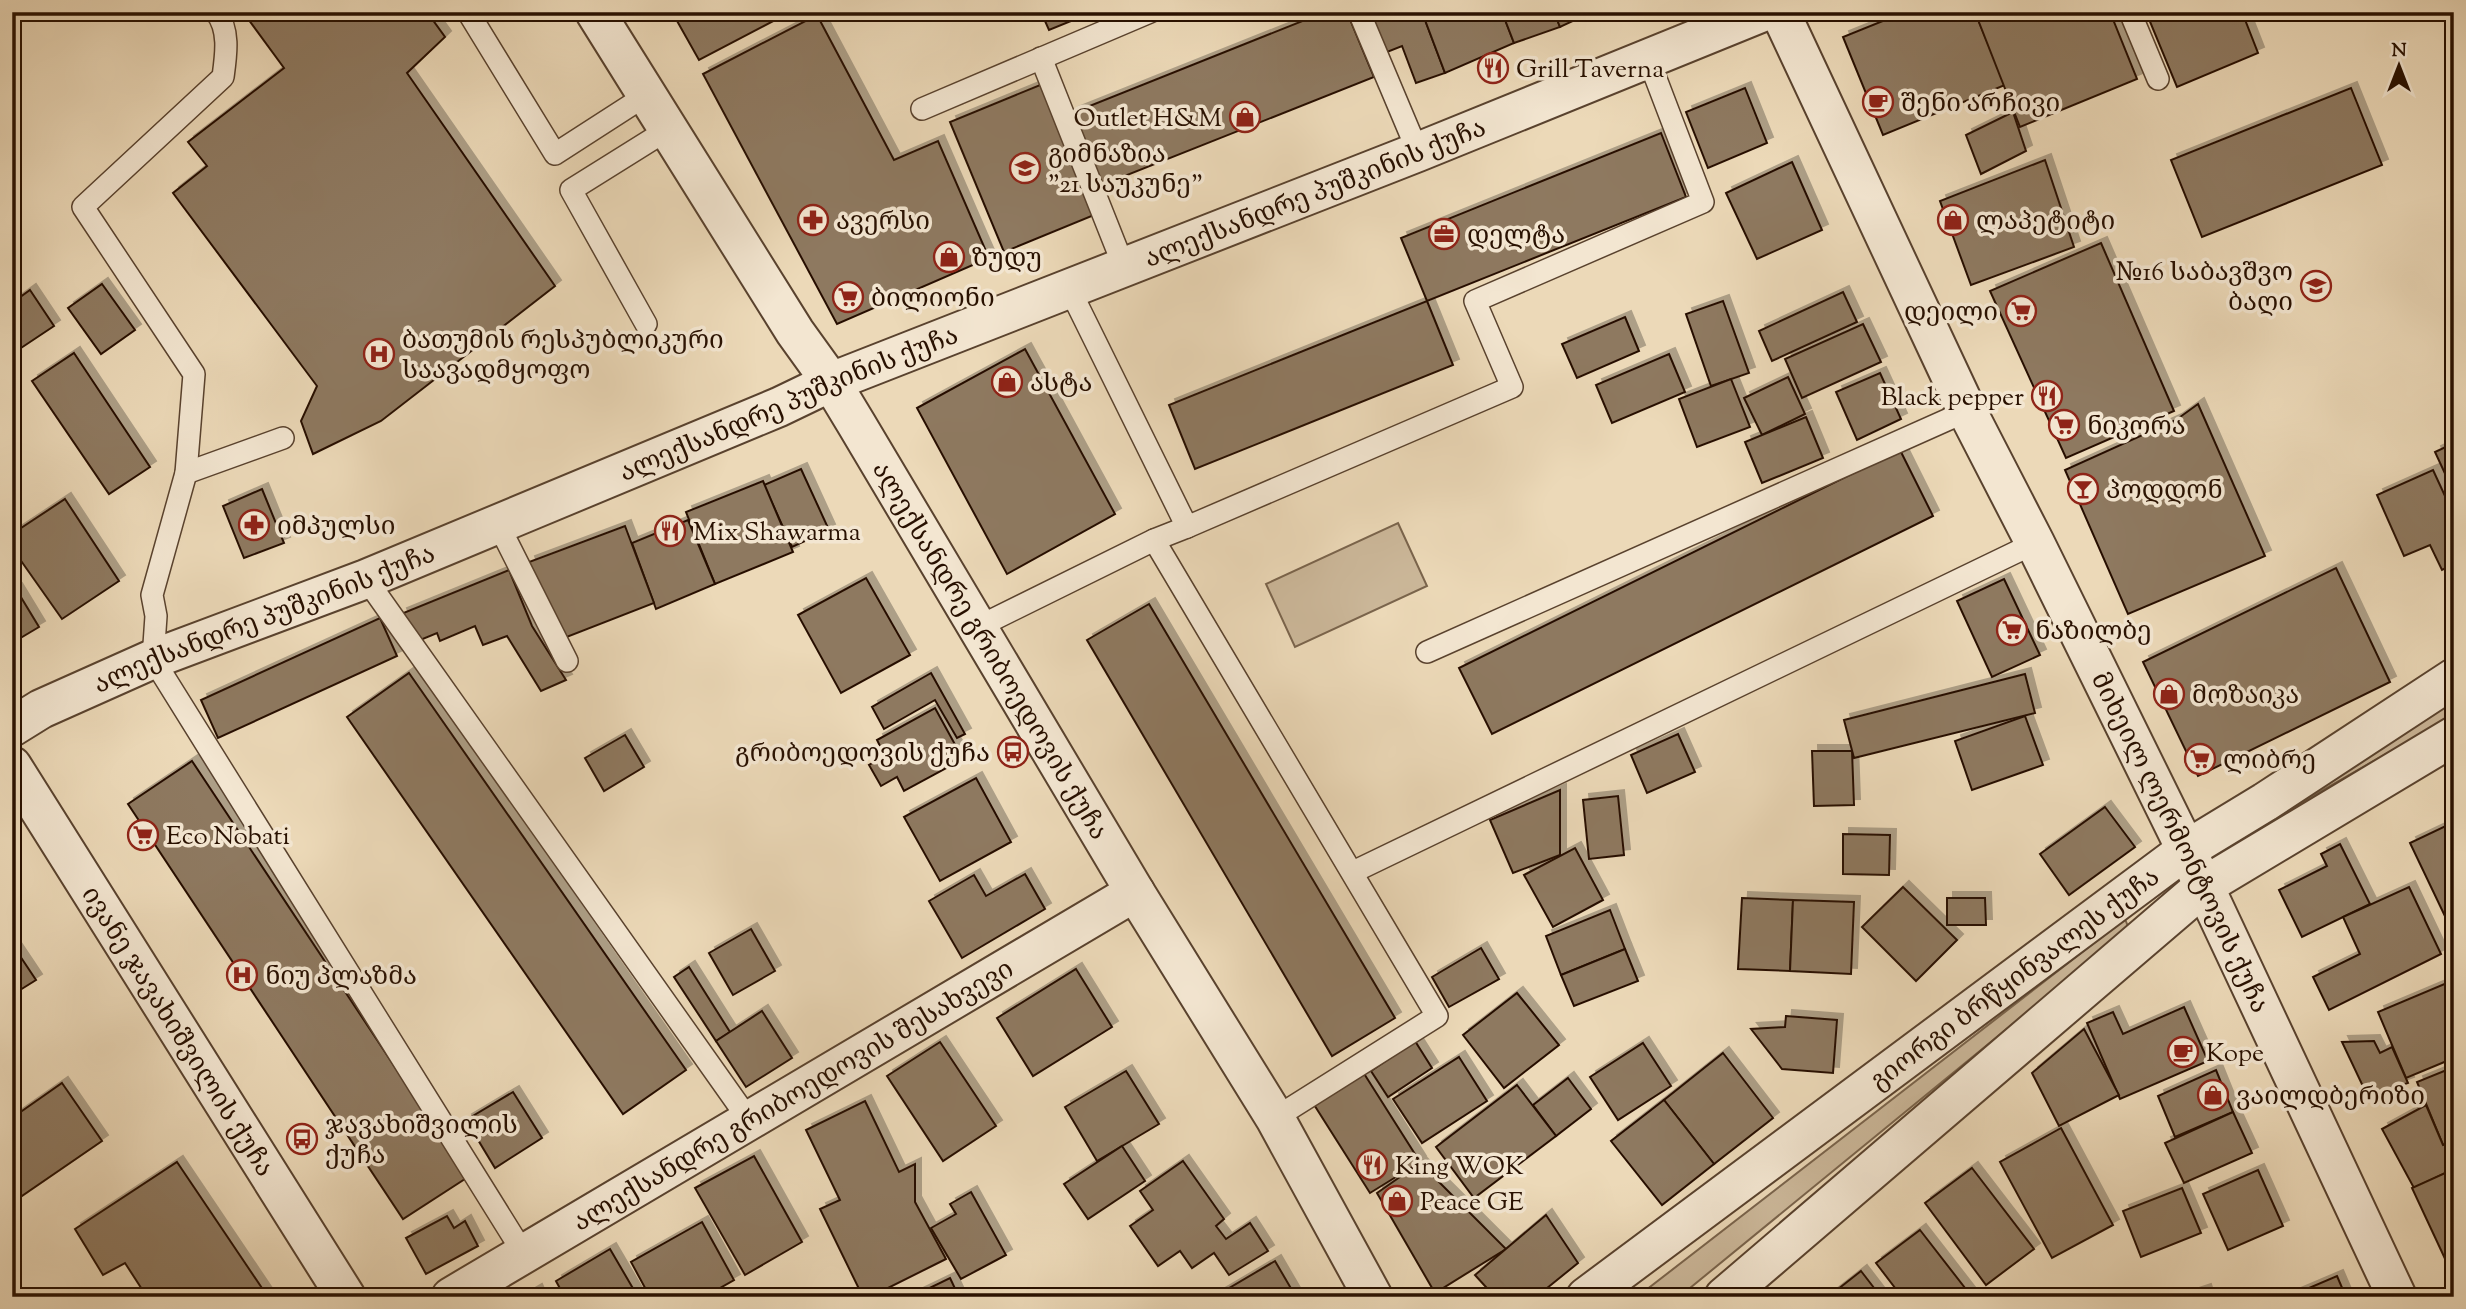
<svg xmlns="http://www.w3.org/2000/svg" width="2466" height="1309" font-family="'Sorts Mill Goudy','Noto Serif Georgian',serif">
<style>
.grass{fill:#cbb799;stroke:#7a644c;stroke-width:2}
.building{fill:#8e7960;stroke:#281000;stroke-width:2;filter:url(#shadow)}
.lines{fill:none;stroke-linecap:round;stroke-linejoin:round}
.service-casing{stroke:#59422e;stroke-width:24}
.minor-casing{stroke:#59422e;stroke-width:42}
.tertiary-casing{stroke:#59422e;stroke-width:42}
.service{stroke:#f3e6d1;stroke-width:21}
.minor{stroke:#f3e6d1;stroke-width:38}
.tertiary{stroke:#f3e6d1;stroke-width:38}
.labels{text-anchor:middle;stroke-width:7;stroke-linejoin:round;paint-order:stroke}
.poi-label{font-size:26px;fill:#281000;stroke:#f3e6d1;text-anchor:start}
.street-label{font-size:26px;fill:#281000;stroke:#f3e6d1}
</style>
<defs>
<filter id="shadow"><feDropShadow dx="6" dy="-6" stdDeviation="0" flood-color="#0004"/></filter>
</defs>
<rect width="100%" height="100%" fill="#ecd9b8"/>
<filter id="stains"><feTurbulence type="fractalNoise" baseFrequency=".00286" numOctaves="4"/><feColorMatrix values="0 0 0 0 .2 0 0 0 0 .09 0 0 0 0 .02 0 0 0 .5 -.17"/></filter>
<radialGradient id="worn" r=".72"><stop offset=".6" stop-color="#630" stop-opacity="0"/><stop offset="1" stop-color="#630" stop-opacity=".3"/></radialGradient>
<g class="grass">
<path d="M1398 523 1427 586 1295 647 1266 584Z"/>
<path d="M2454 696V715L2269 821Z"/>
<path d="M2125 919 2129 929 1679 1297H1637Z"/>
</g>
<g class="building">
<path d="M243 12H427L445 37 407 73 555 286 381 421 313 454 301 421 317 386 173 193 207 166 188 142 284 68Z"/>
<path d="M672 12H779L781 17 699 60Z"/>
<path d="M1041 12H1079L1081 17 1049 30Z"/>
<path d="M1325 12H1347L1374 77 1102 185 1072 113Z"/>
<path d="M1365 12H1422L1445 73 1416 83 1402 46 1382 54Z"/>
<path d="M1422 12H1502L1514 43 1445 73Z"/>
<path d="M1502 12H1554L1560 27 1514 43Z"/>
<path d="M1554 12H1592L1560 27Z"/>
<path d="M1905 12H1975L2005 85 1883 135 1843 37Z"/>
<path d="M1975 12H2110L2137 79 2020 127Z"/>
<path d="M2146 12H2242L2258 53 2177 87Z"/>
<path d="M817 15 894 160 938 141 989 258 837 324 703 74Z"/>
<path d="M1045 83 1099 213 1004 252 950 122Z"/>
<path d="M1745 88 1767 143 1708 168 1686 112Z"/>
<path d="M2351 88 2382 165 2202 237 2171 160Z"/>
<path d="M2013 112 2026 151 1981 174 1966 135Z"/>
<path d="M1661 133 1686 197 1427 301 1401 238Z"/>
<path d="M2045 160 2074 247 1971 285 1940 201Z"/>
<path d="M1792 162 1822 230 1757 259 1726 193Z"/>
<path d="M2454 220V238L2447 223Z"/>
<path d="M2101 243 2174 411 2066 458 1990 291Z"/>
<path d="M102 284 135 330 101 354 68 308Z"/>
<path d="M30 290 54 326 12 354V303Z"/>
<path d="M1843 292 1857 322 1772 361 1759 331Z"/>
<path d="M1427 301 1453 365 1195 469 1169 405Z"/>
<path d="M1723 301 1749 373 1711 386 1686 314Z"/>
<path d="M1625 317 1639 351 1577 378 1562 344Z"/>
<path d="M1863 324 1881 362 1802 398 1785 359Z"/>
<path d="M1025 349 1115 514 1007 574 917 408Z"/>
<path d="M74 353 150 467 109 494 32 381Z"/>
<path d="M1669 354 1685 392 1612 423 1596 385Z"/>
<path d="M1880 373 1901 419 1857 440 1836 392Z"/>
<path d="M1788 377 1805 414 1762 435 1744 398Z"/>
<path d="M1731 379 1750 427 1697 447 1679 399Z"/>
<path d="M2198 404 2265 556 2128 614 2065 470 2176 420Z"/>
<path d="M1806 417 1823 458 1762 483 1745 442Z"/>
<path d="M2454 443V493L2435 452Z"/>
<path d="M1900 450 1933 516 1492 734 1459 668Z"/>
<path d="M801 469 829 530 792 547 764 485Z"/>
<path d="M2433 470 2451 509 2454 508V564L2442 570 2430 545 2404 556 2377 495Z"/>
<path d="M763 481 793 552 715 584 686 512Z"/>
<path d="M262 489 284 543 244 558 223 506Z"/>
<path d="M65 499 119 581 62 619 12 548V534Z"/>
<path d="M688 520 715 584 656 609 632 543Z"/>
<path d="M625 526 654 603 559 640 529 562Z"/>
<path d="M2336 568 2390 682 2198 776 2143 662Z"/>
<path d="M509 570 532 626 566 680 541 691 507 636 483 645 475 626 440 641 437 633 413 643 401 614Z"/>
<path d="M866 578 910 655 841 693 798 615Z"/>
<path d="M2004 579 2040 655 1992 677 1957 601Z"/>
<path d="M16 589 39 627 12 643V591Z"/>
<path d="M1149 604 1395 1018 1332 1056 1087 640Z"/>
<path d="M380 618 397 656 218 738 201 700Z"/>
<path d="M409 673 686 1070 623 1114 347 717Z"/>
<path d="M931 673 965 734 957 738 935 700 884 729 872 707Z"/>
<path d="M2025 674 2035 713 1854 758 1844 720Z"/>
<path d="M935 708 963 759 904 791 897 777 881 786 869 765 885 756 877 740Z"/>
<path d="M2025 716 2043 765 1972 790 1955 741Z"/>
<path d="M1678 734 1695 772 1647 793 1631 755Z"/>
<path d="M625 735 644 767 604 791 585 758Z"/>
<path d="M1812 751H1852L1854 805 1814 806Z"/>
<path d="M192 761 468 1177 403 1219 128 804Z"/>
<path d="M976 778 1011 842 940 881 904 817Z"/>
<path d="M1560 790V855L1513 873 1490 820Z"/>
<path d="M1618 796 1624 855 1589 859 1583 800Z"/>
<path d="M2105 807 2135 847 2069 895 2040 854Z"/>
<path d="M2454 822V935L2410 843Z"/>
<path d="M1843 834 1890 835 1889 875 1843 874Z"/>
<path d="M2340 844 2370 904 2302 937 2279 890 2327 866 2321 854Z"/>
<path d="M1575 848 1603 900 1553 927 1524 875Z"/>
<path d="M1025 874 1045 909 962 958 929 901 974 875 986 896Z"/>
<path d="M1903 887 1957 940 1916 981 1862 927Z"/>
<path d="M2409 887 2441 954 2329 1010 2313 977 2360 954 2343 917Z"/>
<path d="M1742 898 1793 900 1790 971 1738 969Z"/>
<path d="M1947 898H1985L1986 925H1947Z"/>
<path d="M1793 900 1854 902 1851 974 1790 971Z"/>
<path d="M1610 910 1625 949 1561 975 1546 936Z"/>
<path d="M751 929 775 971 733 995 709 953Z"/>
<path d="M12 944 36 980 12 995Z"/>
<path d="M1481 948 1499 979 1449 1007 1432 977Z"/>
<path d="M1625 949 1638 981 1574 1006 1561 975Z"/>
<path d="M689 967 730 1032 716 1041 674 977Z"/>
<path d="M1076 969 1112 1027 1033 1076 997 1018Z"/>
<path d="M2454 980V1058L2406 1078 2378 1012Z"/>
<path d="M1517 993 1559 1045 1504 1088 1463 1035Z"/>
<path d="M2184 1007 2208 1061 2120 1099 2087 1023 2113 1012 2123 1034Z"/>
<path d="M762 1011 792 1058 746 1087 716 1041Z"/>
<path d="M1786 1016 1837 1020 1833 1073 1782 1069 1751 1029 1785 1027Z"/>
<path d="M2084 1029 2119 1095 2059 1126 2032 1073Z"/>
<path d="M1415 1041 1432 1068 1388 1097 1371 1071Z"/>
<path d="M2374 1041 2380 1053 2392 1047 2408 1083 2368 1097 2342 1042Z"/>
<path d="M940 1042 996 1126 943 1161 887 1076Z"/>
<path d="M1643 1043 1671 1086 1618 1120 1590 1077Z"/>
<path d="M1723 1053 1773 1118 1714 1164 1664 1100Z"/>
<path d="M1459 1057 1487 1101 1422 1143 1393 1099Z"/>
<path d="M2454 1067V1141L2443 1145 2417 1082Z"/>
<path d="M2216 1070 2233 1112 2175 1137 2158 1096Z"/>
<path d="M1126 1071 1159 1124 1097 1161 1065 1107Z"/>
<path d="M1363 1072 1420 1162 1370 1193 1313 1103Z"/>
<path d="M1568 1078 1591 1109 1556 1136 1533 1105Z"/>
<path d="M62 1083 102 1141 16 1200 12 1194V1118Z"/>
<path d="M1517 1085 1556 1136 1474 1198 1436 1147Z"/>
<path d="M513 1092 542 1138 495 1168 466 1120Z"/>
<path d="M1664 1100 1714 1164 1662 1205 1611 1141Z"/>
<path d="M865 1101 899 1172 915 1164V1202L946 1259 870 1297H863L820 1209 840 1200 806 1130Z"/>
<path d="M2426 1105 2443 1145 2447 1144 2454 1161V1169L2414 1188 2382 1129Z"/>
<path d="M2233 1112 2252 1153 2184 1183 2165 1143Z"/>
<path d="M2061 1128 2113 1225 2052 1258 2000 1162Z"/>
<path d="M1122 1146 1145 1181 1088 1219 1064 1184Z"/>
<path d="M754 1156 802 1242 745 1275 695 1188Z"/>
<path d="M1183 1161 1224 1219 1216 1226 1226 1239 1250 1223 1268 1251 1229 1275 1214 1253 1192 1268 1180 1251 1158 1266 1130 1226 1153 1210 1140 1191Z"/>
<path d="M177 1162 268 1297H147L125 1263 103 1275 75 1229Z"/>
<path d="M1420 1163 1506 1249 1435 1293 1377 1193Z"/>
<path d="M1972 1168 2034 1249 1986 1285 1925 1203Z"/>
<path d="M2454 1169V1278L2412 1188Z"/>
<path d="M2258 1170 2283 1226 2228 1250 2203 1194Z"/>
<path d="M2182 1188 2201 1233 2141 1257 2123 1211Z"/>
<path d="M971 1192 1006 1255 961 1279 931 1228 956 1214 950 1204Z"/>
<path d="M1546 1215 1578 1263 1536 1297H1495L1475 1275Z"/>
<path d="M447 1216 454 1228 465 1221 478 1246 426 1274 406 1238Z"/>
<path d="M702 1222 734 1280 704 1297H650L631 1262Z"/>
<path d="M1920 1230 1972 1297H1902L1876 1263Z"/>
<path d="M610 1249 638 1297H577L573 1291 564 1296 556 1281Z"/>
<path d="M1275 1261 1296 1297H1214Z"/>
<path d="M1861 1271 1881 1297H1828Z"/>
<path d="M2337 1276 2346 1297H2288Z"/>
<path d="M950 1278 959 1297H911Z"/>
<path d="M536 1290 539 1297H524Z"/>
<path d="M2205 1290 2207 1297H2184Z"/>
</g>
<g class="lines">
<g class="service-casing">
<g id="service">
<path d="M216 12C230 30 226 55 223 77L83 207 194 374 186 473 152 595 156 616 153 659 524 1254"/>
<path d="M468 12 555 154 645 96"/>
<path d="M1359 12 1418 152"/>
<path d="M2130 12 2158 79"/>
<path d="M1041 58 1124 267"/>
<path d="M922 109 1150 12"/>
<path d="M1069 288 1187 527 1512 387 1475 301 1703 202 1648 58"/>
<path d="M646 324 571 190 667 130"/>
<path d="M186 473 283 438"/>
<path d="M498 524 567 661"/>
<path d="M1154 540 1437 1016 1275 1118"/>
<path d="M366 579 749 1120"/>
<path d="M978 627 1154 540 1187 527"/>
<path d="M1427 652 1967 411"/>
<path d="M1353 872 2035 543"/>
</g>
</g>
<g class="minor-casing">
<g id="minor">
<path id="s1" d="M595 12 795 332 831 382 857 425 1135 892 1275 1118 1373 1297"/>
<path id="s2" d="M12 766 346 1297"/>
<path id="s3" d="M451 1297 1135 892"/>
</g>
</g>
<g class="tertiary-casing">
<g id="tertiary">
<path id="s4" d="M1780 12 1967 411 2035 543 2204 886 2397 1297"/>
<path id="s5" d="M12 727 41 709 153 659 366 579 779 407 831 382 1418 152 1763 12"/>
<path id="s6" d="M1586 1297 2186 850 2265 802 2454 678"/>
<path d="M1724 1297 2204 886 2454 736"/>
</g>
</g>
<use href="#service" class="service"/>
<use href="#minor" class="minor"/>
<use href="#tertiary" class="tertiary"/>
</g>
<defs>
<g id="restaurant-ring" transform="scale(1.575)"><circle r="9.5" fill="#f3e6d1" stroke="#8f2418" stroke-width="1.5"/><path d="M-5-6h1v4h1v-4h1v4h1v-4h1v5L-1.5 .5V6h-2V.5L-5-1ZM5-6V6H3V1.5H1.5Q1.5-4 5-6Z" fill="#8f2418"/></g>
<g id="cafe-ring" transform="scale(1.575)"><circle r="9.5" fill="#f3e6d1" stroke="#8f2418" stroke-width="1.5"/><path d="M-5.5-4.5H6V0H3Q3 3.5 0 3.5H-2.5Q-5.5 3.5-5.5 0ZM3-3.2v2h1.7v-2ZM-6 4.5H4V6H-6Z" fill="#8f2418"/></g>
<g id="shop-ring" transform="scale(1.575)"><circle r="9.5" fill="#f3e6d1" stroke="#8f2418" stroke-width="1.5"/><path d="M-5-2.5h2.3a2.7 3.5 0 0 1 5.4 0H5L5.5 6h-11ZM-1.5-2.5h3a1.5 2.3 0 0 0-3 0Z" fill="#8f2418"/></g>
<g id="school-ring" transform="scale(1.575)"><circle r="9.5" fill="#f3e6d1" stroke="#8f2418" stroke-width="1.5"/><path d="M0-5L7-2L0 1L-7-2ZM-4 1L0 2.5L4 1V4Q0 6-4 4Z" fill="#8f2418"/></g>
<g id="pharmacy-ring" transform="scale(1.575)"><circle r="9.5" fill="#f3e6d1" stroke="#8f2418" stroke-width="1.5"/><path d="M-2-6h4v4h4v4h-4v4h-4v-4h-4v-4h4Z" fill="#8f2418"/></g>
<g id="office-ring" transform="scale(1.575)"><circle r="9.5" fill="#f3e6d1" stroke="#8f2418" stroke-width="1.5"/><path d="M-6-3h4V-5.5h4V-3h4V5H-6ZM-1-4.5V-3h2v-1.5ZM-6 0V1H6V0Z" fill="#8f2418"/></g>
<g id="supermarket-ring" transform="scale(1.575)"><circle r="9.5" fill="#f3e6d1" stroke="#8f2418" stroke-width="1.5"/><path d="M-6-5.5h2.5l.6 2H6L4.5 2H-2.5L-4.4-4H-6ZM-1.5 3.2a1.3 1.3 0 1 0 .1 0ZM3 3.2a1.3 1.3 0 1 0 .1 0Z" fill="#8f2418"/></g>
<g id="hospital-ring" transform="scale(1.575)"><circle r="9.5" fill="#f3e6d1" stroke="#8f2418" stroke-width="1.5"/><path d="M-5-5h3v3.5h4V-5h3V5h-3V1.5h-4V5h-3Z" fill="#8f2418"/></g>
<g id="bar-ring" transform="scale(1.575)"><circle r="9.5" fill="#f3e6d1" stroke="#8f2418" stroke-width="1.5"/><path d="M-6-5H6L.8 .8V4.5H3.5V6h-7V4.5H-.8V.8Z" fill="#8f2418"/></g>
<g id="bus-ring" transform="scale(1.575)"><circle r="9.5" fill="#f3e6d1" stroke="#8f2418" stroke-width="1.5"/><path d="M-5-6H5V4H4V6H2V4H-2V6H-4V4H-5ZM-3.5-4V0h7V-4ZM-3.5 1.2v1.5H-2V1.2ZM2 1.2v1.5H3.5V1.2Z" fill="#8f2418"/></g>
</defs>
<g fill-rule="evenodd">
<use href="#restaurant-ring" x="1493" y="68"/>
<use href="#cafe-ring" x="1878" y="102"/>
<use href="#shop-ring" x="1245" y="117"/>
<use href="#school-ring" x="1025" y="168"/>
<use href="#pharmacy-ring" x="813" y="220"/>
<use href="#shop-ring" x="1953" y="220"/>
<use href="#office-ring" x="1444" y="234"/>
<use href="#shop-ring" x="949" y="257"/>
<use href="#school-ring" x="2316" y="286"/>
<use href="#supermarket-ring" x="848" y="297"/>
<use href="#supermarket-ring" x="2021" y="311"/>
<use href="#hospital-ring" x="379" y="354"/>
<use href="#shop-ring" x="1007" y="382"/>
<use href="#restaurant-ring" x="2047" y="396"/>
<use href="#supermarket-ring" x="2064" y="425"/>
<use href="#bar-ring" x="2083" y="489"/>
<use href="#pharmacy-ring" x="254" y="525"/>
<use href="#restaurant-ring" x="670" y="531"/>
<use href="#supermarket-ring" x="2012" y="630"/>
<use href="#shop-ring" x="2169" y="694"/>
<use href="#bus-ring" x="1013" y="752"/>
<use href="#supermarket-ring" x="2200" y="759"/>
<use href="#supermarket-ring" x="143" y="835"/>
<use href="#hospital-ring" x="242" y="975"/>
<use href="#cafe-ring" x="2183" y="1052"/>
<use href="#shop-ring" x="2213" y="1095"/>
<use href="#bus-ring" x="302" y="1139"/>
<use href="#restaurant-ring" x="1372" y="1165"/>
<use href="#shop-ring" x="1397" y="1201"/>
</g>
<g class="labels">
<g class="poi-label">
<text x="1516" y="77">Grill Taverna</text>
<text x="1901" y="111">შენი არჩივი</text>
<text x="1222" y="126" text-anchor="end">Outlet H&amp;M</text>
<text x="1048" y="162">გიმნაზია<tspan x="1048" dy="30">"21 საუკუნე"</tspan></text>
<text x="836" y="229">ავერსი</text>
<text x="1976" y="229">ლაპეტიტი</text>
<text x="1467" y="243">დელტა</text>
<text x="972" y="266">ზუდუ</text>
<text x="2293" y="280" text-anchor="end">№16 საბავშვო<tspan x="2293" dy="30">ბაღი</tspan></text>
<text x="871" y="306">ბილიონი</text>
<text x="1998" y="320" text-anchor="end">დეილი</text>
<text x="402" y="348">ბათუმის რესპუბლიკური<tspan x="402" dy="30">საავადმყოფო</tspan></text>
<text x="1030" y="391">ასტა</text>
<text x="2024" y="405" text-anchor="end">Black pepper</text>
<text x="2087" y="434">ნიკორა</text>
<text x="2106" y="498">პოდდონ</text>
<text x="277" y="534">იმპულსი</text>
<text x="693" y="540">Mix Shawarma</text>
<text x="2035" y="639">ნაზილბე</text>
<text x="2192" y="703">მოზაიკა</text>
<text x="990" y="761" text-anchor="end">გრიბოედოვის ქუჩა</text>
<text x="2223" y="768">ლიბრე</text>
<text x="166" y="844">Eco Nobati</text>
<text x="265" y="984">ნიუ პლაზმა</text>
<text x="2206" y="1061">Kope</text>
<text x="2236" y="1104">ვაილდბერიზი</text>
<text x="325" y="1133">ჯავახიშვილის<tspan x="325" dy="30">ქუჩა</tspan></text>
<text x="1395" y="1174">King WOK</text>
<text x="1420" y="1210">Peace GE</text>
</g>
<g class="street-label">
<text dy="9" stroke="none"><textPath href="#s5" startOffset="1409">ალექსანდრე პუშკინის ქუჩა</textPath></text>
<text dy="9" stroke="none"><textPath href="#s5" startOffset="842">ალექსანდრე პუშკინის ქუჩა</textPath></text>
<text dy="9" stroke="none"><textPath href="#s5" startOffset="275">ალექსანდრე პუშკინის ქუჩა</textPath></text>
<text dy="9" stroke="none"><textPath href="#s1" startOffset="751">ალექსანდრე გრიბოედოვის ქუჩა</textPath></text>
<text dy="9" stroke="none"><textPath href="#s4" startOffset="922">მიხეილ ლერმონტოვის ქუჩა</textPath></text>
<text dy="9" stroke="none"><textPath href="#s6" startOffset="534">გიორგი ბრწყინვალეს ქუჩა</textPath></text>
<text dy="9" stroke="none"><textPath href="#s2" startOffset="313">ივანე ჯავახიშვილის ქუჩა</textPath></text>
<text dy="9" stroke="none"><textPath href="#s3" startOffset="397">ალექსანდრე გრიბოედოვის შესახვევი</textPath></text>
</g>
</g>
<rect width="2466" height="1309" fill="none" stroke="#ecd9b8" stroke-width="42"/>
<rect x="14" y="14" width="2438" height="1281" fill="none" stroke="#281000" stroke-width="3.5"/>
<rect x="21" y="21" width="2424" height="1267" fill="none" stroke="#281000" stroke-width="2"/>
<g transform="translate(2399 66)" stroke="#f3e6d1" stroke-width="5" paint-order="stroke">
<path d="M0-5L12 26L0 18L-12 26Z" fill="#281000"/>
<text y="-10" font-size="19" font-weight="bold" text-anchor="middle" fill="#281000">N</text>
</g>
<rect width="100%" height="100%" filter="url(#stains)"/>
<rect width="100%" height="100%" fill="url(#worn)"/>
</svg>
